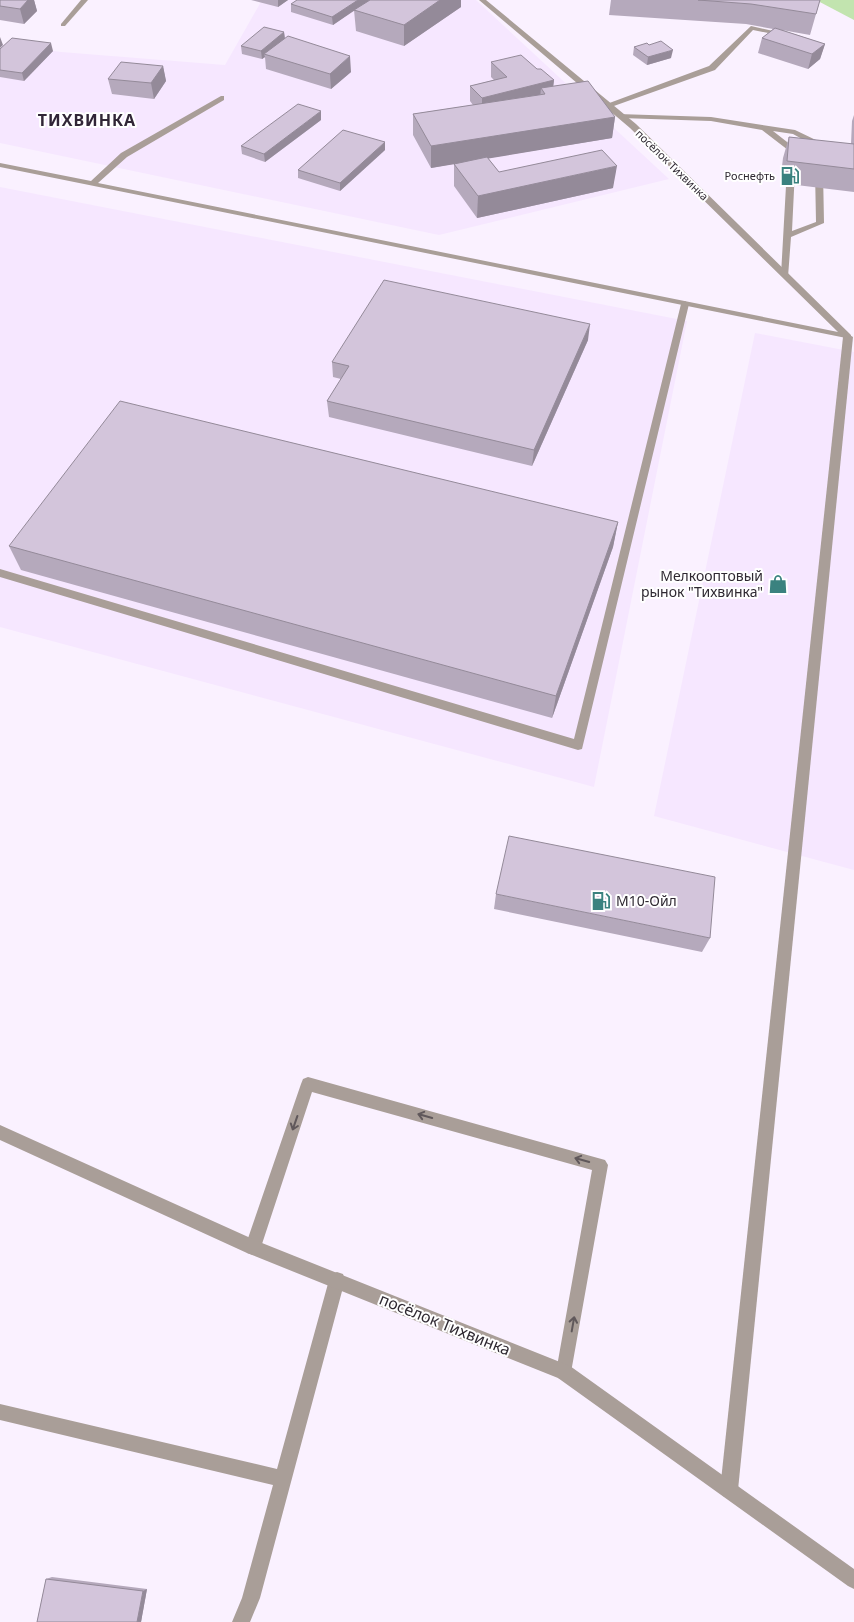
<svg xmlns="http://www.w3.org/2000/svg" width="854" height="1622" font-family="'Noto Sans',sans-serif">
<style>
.built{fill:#f6e7ff}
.green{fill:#c2e4af}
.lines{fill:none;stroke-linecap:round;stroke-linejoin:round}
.lane{fill:#a99e98;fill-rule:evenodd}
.street{fill:#a99e98;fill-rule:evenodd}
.wall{fill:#b5a9bc}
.shaded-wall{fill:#948a99}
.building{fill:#d3c5db;stroke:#948a99}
.oneway{stroke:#60585b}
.labels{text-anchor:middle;stroke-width:4;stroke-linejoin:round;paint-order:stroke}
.far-street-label{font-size:11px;fill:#2f2932;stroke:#fff}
.far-poi-label{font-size:11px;fill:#2f2932;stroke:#fff;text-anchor:end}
.poi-label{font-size:14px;fill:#2f2932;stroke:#fff;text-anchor:end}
.far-district-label{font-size:16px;font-weight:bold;letter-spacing:1px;fill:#312637;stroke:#fff}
.near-street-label{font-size:16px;fill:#2f2932;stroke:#fff}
</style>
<rect width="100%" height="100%" fill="#faf1ff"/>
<g class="built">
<path d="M262 0H476L669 179 439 235 0 143V44L61 52 225 65Z"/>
<path d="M0 187 687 321 594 787 0 627Z"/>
<path d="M755 333 854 352V870L654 816Z"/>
</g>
<path class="green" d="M816 0H854V20Z"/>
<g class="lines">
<g class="lane">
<path d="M751 26 787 34 784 36 753 30 715 70 611 107 604 105 709 66Z"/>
<path d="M618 114 711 117 795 130 820 142 821 149 817 151 813 149V145L793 134 773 131 796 149 792 231 816 222 815 171 819 169 823 171 824 223 791 237 788 277 781 275 788 150 762 130 711 121 621 118 617 116Z"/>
<path d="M685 301 689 304 582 749 578 750 0 577V569L574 739 681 304Z"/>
<path d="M848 334 853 337 738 1490 735 1496 729 1499 723 1496 720 1490 843 337Z"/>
<path d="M308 1077 605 1160 608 1165 570 1378 564 1380 558 1378 556 1372 592 1170 312 1092 261 1247 259 1253 253 1255 247 1253 245 1247 301 1084 303 1079Z"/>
<path d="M337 1272 343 1274 345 1280 260 1598 250 1622H232L242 1598 273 1485 0 1420V1404L277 1469 329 1280 331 1274Z"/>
</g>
<g class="street">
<path d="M81 0H88L65 26H61V24Z"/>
<path d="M479 0H486L636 124 851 335V339L0 167V163L91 181 121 153 221 96H224V100L127 157 98 183 838 332 630 128Z"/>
<path d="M0 1125 257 1241 570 1366 854 1569V1589L848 1586 558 1378 247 1253 0 1140Z"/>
</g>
</g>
<g class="wall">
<path d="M0 0H34L37 11 24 24 0 20Z"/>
<path d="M251 0H288L278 7Z"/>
<path d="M297 0H461V7L404 46 356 31 354 10 333 25 291 12V4Z"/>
<path d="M611 0H820L810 35 782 30 825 44 820 59 808 69 758 53 762 38 773 29 746 24 609 15Z"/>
<path d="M284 32 285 39 351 72 331 89 266 69 265 57 262 59 242 54 241 46Z"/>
<path d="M649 45 671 58 647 65 633 55 634 47Z"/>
<path d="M0 49 53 51 24 81 0 77Z"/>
<path d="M491 62 537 69 554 80 553 87 615 117 612 138 488 158 499 172 613 188 477 218 454 186V164L458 163 431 168 413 135V114L473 105 470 101V86L494 80 491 77Z"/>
<path d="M163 66 166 81 154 99 112 94 108 79Z"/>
<path d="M854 115V192L780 183 783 158 789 137 851 144 852 121Z"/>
<path d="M321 120 265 162 242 154 241 146Z"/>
<path d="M385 150 340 191 298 178V170Z"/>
<path d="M588 340 532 466 329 417 327 401 341 379 333 377 332 362Z"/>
<path d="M618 522 613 547 552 718 21 570 9 546Z"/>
<path d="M496 894 710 938 702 952 494 909Z"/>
<path d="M52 1577 147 1589 141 1622H37L46 1579Z"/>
</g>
<g class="shaded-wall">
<path d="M28 0H34L37 11 24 24 20 9Z"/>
<path d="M278 0H288L278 7Z"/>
<path d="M358 0H370L333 25 332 17Z"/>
<path d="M440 0H461V7L404 46V25Z"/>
<path d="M284 32 285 40 264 54 265 57 262 59 261 51Z"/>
<path d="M0 37 3 45 0 48Z"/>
<path d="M51 43 53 51 24 81 22 73Z"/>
<path d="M825 44 820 59 808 69 812 54Z"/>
<path d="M673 50 671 58 647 65 648 57Z"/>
<path d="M350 56 351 72 331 89 330 74Z"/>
<path d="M163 66 166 81 154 99 151 83Z"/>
<path d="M554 80 552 96 545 94 541 88 540 99 482 113V98Z"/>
<path d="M321 111V120L265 162 264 154Z"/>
<path d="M615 117 612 138 431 168V146Z"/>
<path d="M385 142V150L340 191V183Z"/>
<path d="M617 166 613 188 477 218 478 196Z"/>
<path d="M590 324 588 340 532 466 534 450Z"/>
<path d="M618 522 613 547 552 718 556 696Z"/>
<path d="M147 1589 141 1622H137L143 1591Z"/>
</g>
<g class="building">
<path d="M0 0H28L20 9 0 6Z"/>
<path d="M297 0H358L332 17 291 4Z"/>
<path d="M370 0H440L404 25 354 10Z"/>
<path d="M698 0H820L816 14 751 4Z"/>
<path d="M264 27 284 32 261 51 241 46Z"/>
<path d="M775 28 825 44 812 54 762 38Z"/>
<path d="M288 36 350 56 330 74 264 54Z"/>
<path d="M12 38 51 43 22 73 0 70V49Z"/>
<path d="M661 41 673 50 648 57 634 47 647 43 649 45Z"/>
<path d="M521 55 537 69H541L554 80 482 98 470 86 507 77 491 62Z"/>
<path d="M121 62 163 66 151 83 108 79Z"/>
<path d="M588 81 615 117 431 146 413 114 545 94 541 88Z"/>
<path d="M298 104 321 111 264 154 241 146Z"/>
<path d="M343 130 385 142 340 183 298 170Z"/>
<path d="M789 137 854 144V169L787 161Z"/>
<path d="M602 150 617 166 478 196 454 164 487 157 499 172Z"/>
<path d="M384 280 590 324 534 450 327 401 349 366 332 362Z"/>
<path d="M120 401 618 522 556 696 9 546Z"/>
<path d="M509 836 715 877 710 938 496 894Z"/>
<path d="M46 1579 143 1591 137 1622H37Z"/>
</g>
<defs><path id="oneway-shaft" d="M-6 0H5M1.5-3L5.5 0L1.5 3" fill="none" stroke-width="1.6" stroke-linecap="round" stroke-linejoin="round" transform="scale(1.25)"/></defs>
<g class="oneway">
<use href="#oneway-shaft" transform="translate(425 1116) rotate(-164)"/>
<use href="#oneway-shaft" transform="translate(295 1123) rotate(109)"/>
<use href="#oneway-shaft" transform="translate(582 1160) rotate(-164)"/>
<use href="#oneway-shaft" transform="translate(573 1324) rotate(-80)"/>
</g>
<defs>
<g id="fuel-bare" transform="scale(1.5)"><path d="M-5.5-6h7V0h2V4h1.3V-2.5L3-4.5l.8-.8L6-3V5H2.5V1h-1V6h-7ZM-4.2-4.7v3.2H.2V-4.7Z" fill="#3a827f" stroke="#fff" stroke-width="2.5" paint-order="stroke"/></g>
<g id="shop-bare" transform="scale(1.5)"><path d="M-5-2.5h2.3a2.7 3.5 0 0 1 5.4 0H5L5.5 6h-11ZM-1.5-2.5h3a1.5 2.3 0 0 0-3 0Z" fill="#3a827f" stroke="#fff" stroke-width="2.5" paint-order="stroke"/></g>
</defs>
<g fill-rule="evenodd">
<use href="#fuel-bare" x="790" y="176"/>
<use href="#shop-bare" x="778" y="584"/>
<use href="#fuel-bare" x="601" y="901"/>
</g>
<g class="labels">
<g class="far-street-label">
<text transform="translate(672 165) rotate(44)" y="4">посёлок Тихвинка</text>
</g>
<g class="far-poi-label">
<text x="775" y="180">Роснефть</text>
</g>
<g class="poi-label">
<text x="763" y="581">Мелкооптовый<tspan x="763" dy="16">рынок "Тихвинка"</tspan></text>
<text x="616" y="906" text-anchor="start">М10-Ойл</text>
</g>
<g class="far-district-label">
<text x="87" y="126">ТИХВИНКА</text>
</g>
<g class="near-street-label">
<text transform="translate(445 1324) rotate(22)" y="6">посёлок Тихвинка</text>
</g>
</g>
</svg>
